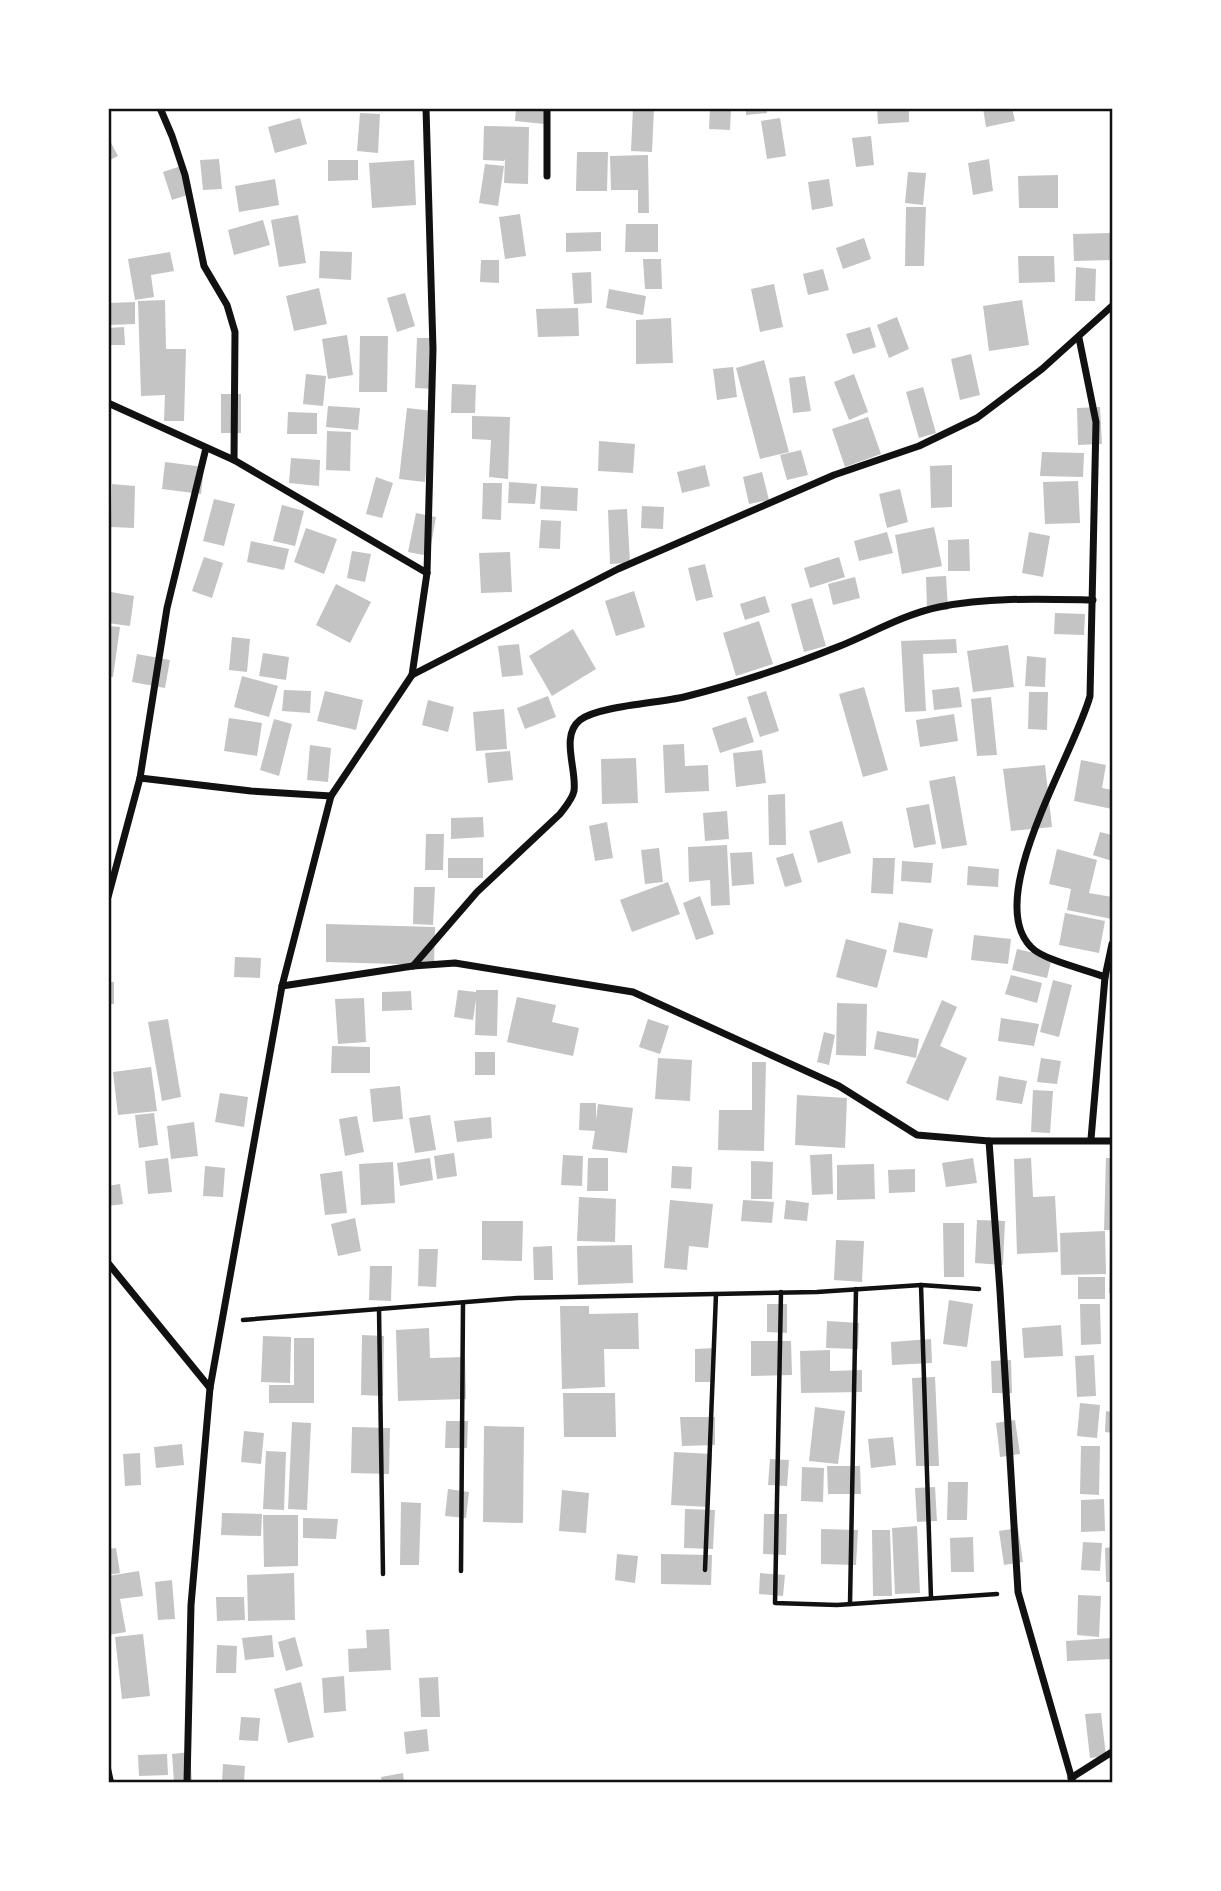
<svg xmlns="http://www.w3.org/2000/svg" width="1221" height="1891" font-family="'Titillium Web',sans-serif">
<style>
.building{fill:#c4c4c4}
.lines{fill:none;stroke-linecap:round;stroke-linejoin:round}
.path{stroke:#111;stroke-width:4.5}
.minor{stroke:#111;stroke-width:7}
.neatline{fill:none;stroke:#111;stroke-width:2.5}
</style>
<rect width="100%" height="100%" fill="#fff"/>
<g class="building">
<path d="M516 108H546L545 124 515 121Z"/>
<path d="M633 108H654L652 152 631 151Z"/>
<path d="M710 108H731L730 130 709 129Z"/>
<path d="M746 108H766L767 113 746 115Z"/>
<path d="M877 108H909V122L878 124Z"/>
<path d="M983 108H1012L1015 121 986 127Z"/>
<path d="M360 113 380 114 378 153 357 151Z"/>
<path d="M300 118 307 144 275 153 268 127Z"/>
<path d="M780 118 786 156 767 159 761 121Z"/>
<path d="M484 126 529 127 528 184 504 183 505 159 504 161 483 160Z"/>
<path d="M871 136 874 165 856 167 852 138Z"/>
<path d="M108 137 118 156 108 161Z"/>
<path d="M577 152H608L607 191H576Z"/>
<path d="M648 155 649 213H638V190H611L610 156Z"/>
<path d="M219 159 222 189 203 190 200 160Z"/>
<path d="M989 159 993 191 973 195 968 163Z"/>
<path d="M328 160H358V180L328 181Z"/>
<path d="M414 160 416 205 372 208 369 163Z"/>
<path d="M485 164 504 166 498 206 479 203Z"/>
<path d="M181 166 190 194 172 200 163 172Z"/>
<path d="M908 172 926 173 923 205 905 203Z"/>
<path d="M1058 175V208H1019L1018 176Z"/>
<path d="M275 179 279 205 239 212 235 186Z"/>
<path d="M829 179 833 206 812 210 808 182Z"/>
<path d="M906 207H926L924 266H905Z"/>
<path d="M520 214 526 256 505 259 499 217Z"/>
<path d="M298 215 306 263 279 267 271 220Z"/>
<path d="M263 220 270 245 234 255 228 230Z"/>
<path d="M626 224H658V252H625Z"/>
<path d="M601 232V251L566 252V233Z"/>
<path d="M1111 233 1112 260 1074 261 1073 234Z"/>
<path d="M864 238 871 259 843 269 836 248Z"/>
<path d="M320 251 352 252 351 280 319 278Z"/>
<path d="M170 252 174 271 151 275 154 297 135 300 128 259Z"/>
<path d="M1018 256H1054L1055 282 1019 283Z"/>
<path d="M643 259H661L662 289H645Z"/>
<path d="M481 260H499V283L480 282Z"/>
<path d="M1076 267 1096 269 1095 301H1075Z"/>
<path d="M823 269 829 290 808 295 803 274Z"/>
<path d="M591 272 592 303 574 304 572 273Z"/>
<path d="M774 284 783 327 760 332 751 289Z"/>
<path d="M319 288 327 324 294 331 286 296Z"/>
<path d="M609 289 646 296 643 315 606 308Z"/>
<path d="M405 293 415 326 397 332 387 298Z"/>
<path d="M165 300 166 349H186L184 421H164L165 395 141 396 138 301Z"/>
<path d="M1022 300 1029 345 989 351 983 306Z"/>
<path d="M135 302V324L108 325V303Z"/>
<path d="M578 308 579 336 538 337 536 309Z"/>
<path d="M897 317 909 349 889 358 877 325Z"/>
<path d="M671 318 673 363 636 364V320Z"/>
<path d="M124 327 125 345H108V328Z"/>
<path d="M870 327 876 347 853 354 846 334Z"/>
<path d="M347 335 353 375 328 379 322 339Z"/>
<path d="M360 336H388L387 392H359Z"/>
<path d="M417 338H436L434 389 415 388Z"/>
<path d="M971 354 980 395 960 400 951 359Z"/>
<path d="M764 360 789 452 760 459 736 368Z"/>
<path d="M733 367 737 397 717 400 713 369Z"/>
<path d="M306 374 326 376 323 406 303 404Z"/>
<path d="M854 374 868 412 849 420 834 382Z"/>
<path d="M805 376 811 411 793 413 789 378Z"/>
<path d="M452 384 476 385 475 413H451Z"/>
<path d="M923 387 936 433 919 438 906 392Z"/>
<rect x="221" y="394" width="20" height="39"/>
<path d="M328 406 360 408 358 430 326 427Z"/>
<path d="M1100 407 1102 444 1078 445 1077 408Z"/>
<path d="M407 408 433 411 425 482 399 479Z"/>
<path d="M288 412 317 413V434H287Z"/>
<path d="M472 416 510 417 508 479 489 477 491 440 472 439Z"/>
<path d="M868 417 881 454 845 467 832 429Z"/>
<path d="M327 431 351 432 350 471 326 470Z"/>
<path d="M599 441 635 444 633 473 598 471Z"/>
<path d="M801 450 808 475 787 480 780 455Z"/>
<path d="M1042 452 1084 453 1083 477 1040 476Z"/>
<path d="M291 458 320 460 319 486 289 483Z"/>
<path d="M165 462 204 467 201 494 162 489Z"/>
<path d="M705 465 710 486 682 493 677 472Z"/>
<path d="M952 465V507L931 508 930 466Z"/>
<path d="M762 472 769 500 749 504 743 477Z"/>
<path d="M376 477 393 483 382 518 366 514Z"/>
<path d="M1078 481 1080 523 1045 524 1043 482Z"/>
<path d="M509 482 537 484 535 504 508 503Z"/>
<path d="M483 483H502L501 520 482 519Z"/>
<path d="M112 484 135 486 134 528 111 527Z"/>
<path d="M541 486 578 488 577 511 540 509Z"/>
<path d="M900 489 908 522 887 528 879 494Z"/>
<path d="M214 499 235 504 224 546 203 541Z"/>
<path d="M282 505 304 511 295 546 273 541Z"/>
<path d="M642 506 664 507 663 529 641 528Z"/>
<path d="M627 509 630 563 610 564 608 510Z"/>
<path d="M416 513 436 517 429 556 408 552Z"/>
<path d="M541 520 561 521 560 549 539 548Z"/>
<path d="M934 527 942 566 902 574 895 535Z"/>
<path d="M306 528 337 539 324 574 294 562Z"/>
<path d="M887 532 893 553 859 561 854 541Z"/>
<path d="M1029 532 1050 536 1043 577 1022 573Z"/>
<path d="M969 539 970 571H948V540Z"/>
<path d="M251 541 289 549 284 570 247 562Z"/>
<path d="M352 551 371 554 365 582 347 578Z"/>
<path d="M510 552 512 592 481 593 479 553Z"/>
<path d="M204 557 223 563 212 598 192 591Z"/>
<path d="M839 557 845 577 810 588 804 568Z"/>
<path d="M705 564 713 597 696 601 688 568Z"/>
<path d="M946 576 948 610H927L926 577Z"/>
<path d="M855 577 860 598 833 605 828 584Z"/>
<path d="M336 584 371 602 350 643 316 625Z"/>
<path d="M634 591 645 627 616 636 605 601Z"/>
<path d="M111 592 134 596 130 626 108 623Z"/>
<path d="M765 596 770 612 745 620 740 604Z"/>
<path d="M812 598 826 646 804 652 791 604Z"/>
<path d="M1055 613 1085 614 1084 635 1054 634Z"/>
<path d="M759 621 773 664 736 676 723 633Z"/>
<path d="M108 626 120 627 113 677 108 676Z"/>
<path d="M573 629 596 669 552 696 529 656Z"/>
<path d="M232 637 250 639 247 672 229 670Z"/>
<path d="M956 639 957 653 923 654 926 711 905 712 901 641Z"/>
<path d="M519 644 523 675 502 677 498 646Z"/>
<path d="M1008 645 1014 687 973 692 967 651Z"/>
<path d="M263 653 289 657 286 680 259 676Z"/>
<path d="M137 654 170 660 165 688 132 682Z"/>
<path d="M1027 656 1046 658 1045 687 1025 686Z"/>
<path d="M242 676 278 686 269 717 234 707Z"/>
<path d="M864 687 888 770 863 777 839 694Z"/>
<path d="M959 687 962 707 934 710 932 690Z"/>
<path d="M284 690 311 691 310 713 282 711Z"/>
<path d="M325 691 363 700 356 730 317 721Z"/>
<path d="M766 691 779 731 760 737 747 697Z"/>
<path d="M1029 692H1048L1047 730 1028 729Z"/>
<path d="M548 696 556 717 525 729 517 708Z"/>
<path d="M991 697 997 755 977 756 971 699Z"/>
<path d="M428 700 454 707 448 732 422 725Z"/>
<path d="M504 709 507 749 476 751 473 712Z"/>
<path d="M954 714 958 741 920 747 916 720Z"/>
<path d="M746 717 754 742 720 753 712 728Z"/>
<path d="M229 718 262 723 257 756 224 751Z"/>
<path d="M274 719 292 724 279 776 260 770Z"/>
<path d="M684 744 685 766 708 765 709 791 665 793 663 745Z"/>
<path d="M310 745 331 748 328 782 307 780Z"/>
<path d="M762 750 766 783 736 787 733 753Z"/>
<path d="M510 751 513 780 488 783 485 753Z"/>
<path d="M636 758 638 803 602 804 601 759Z"/>
<path d="M1081 760 1106 765 1102 788 1112 790V809L1074 801Z"/>
<path d="M1045 765 1052 827 1011 831 1003 769Z"/>
<path d="M955 776 967 845 942 849 929 781Z"/>
<path d="M785 794 786 845H769L768 795Z"/>
<path d="M929 804 936 844 914 848 906 808Z"/>
<path d="M727 811 729 839 705 841 703 813Z"/>
<path d="M483 817 484 837 451 839V818Z"/>
<path d="M842 821 851 853 818 863 809 831Z"/>
<path d="M607 822 613 858 595 861 589 826Z"/>
<path d="M1100 832 1112 835V861L1093 855Z"/>
<path d="M426 834H444L443 870H425Z"/>
<path d="M727 845 730 905 711 906 710 880 689 882 688 847Z"/>
<path d="M659 848 663 882 645 884 641 850Z"/>
<path d="M1057 849 1097 860 1089 893 1112 897V919L1067 910 1071 889 1049 884Z"/>
<path d="M752 852 754 884 732 886 730 853Z"/>
<path d="M793 853 802 882 785 887 776 858Z"/>
<rect x="448" y="858" width="35" height="20"/>
<path d="M873 858H895L893 894 871 893Z"/>
<path d="M902 861 933 863 931 883 901 881Z"/>
<path d="M968 866 999 869 998 887 967 885Z"/>
<path d="M668 882 680 914 632 932 620 900Z"/>
<path d="M414 887H435L433 925 413 924Z"/>
<path d="M700 896 714 934 696 940 683 903Z"/>
<path d="M1065 913 1105 921 1099 953 1059 945Z"/>
<path d="M899 922 933 929 927 958 893 952Z"/>
<path d="M326 924 435 927 434 965 326 962Z"/>
<path d="M974 935 1011 939 1008 964 971 960Z"/>
<path d="M846 939 887 950 877 988 836 977Z"/>
<path d="M1017 949 1052 957 1047 978 1012 970Z"/>
<path d="M235 957 261 958 260 978 234 977Z"/>
<path d="M1011 975 1042 983 1037 1003 1005 994Z"/>
<path d="M1053 980 1072 985 1059 1037 1040 1032Z"/>
<rect x="108" y="982" width="6" height="22"/>
<path d="M458 990 476 992V990H498L497 1036 475 1035 476 999 473 1020 454 1017Z"/>
<path d="M411 991 412 1010 382 1011V992Z"/>
<path d="M517 997 556 1005 552 1022 579 1028 573 1056 507 1042Z"/>
<path d="M364 998 366 1042 338 1044 335 999Z"/>
<path d="M942 1000 957 1007 940 1046 967 1058 948 1101 906 1083Z"/>
<path d="M837 1003 867 1004 866 1056 836 1055Z"/>
<path d="M1001 1018 1039 1024 1034 1046 998 1041Z"/>
<path d="M168 1019 181 1097 162 1101 148 1022Z"/>
<path d="M648 1019 669 1026 660 1054 639 1047Z"/>
<path d="M877 1031 919 1039 916 1058 874 1049Z"/>
<path d="M824 1032 835 1035 829 1065 817 1062Z"/>
<path d="M332 1046 370 1047V1073H331Z"/>
<rect x="475" y="1052" width="20" height="23"/>
<path d="M658 1058 692 1060 690 1101 655 1099Z"/>
<path d="M1041 1058 1061 1061 1057 1084 1037 1082Z"/>
<path d="M752 1062H766L764 1151 718 1150 719 1110H752Z"/>
<path d="M151 1067 157 1111 118 1115 113 1072Z"/>
<path d="M999 1076 1027 1081 1022 1104 996 1100Z"/>
<path d="M400 1086 403 1119 373 1122 370 1089Z"/>
<path d="M1033 1090 1053 1091 1050 1133 1031 1132Z"/>
<path d="M220 1093 248 1097 244 1127 215 1122Z"/>
<path d="M797 1095 847 1098 845 1148 795 1145Z"/>
<path d="M580 1103H596V1120L598 1104 633 1108 627 1153 592 1149 595 1131 579 1130Z"/>
<path d="M154 1113 158 1145 139 1148 135 1115Z"/>
<path d="M430 1115 436 1150 415 1153 409 1118Z"/>
<path d="M357 1116 364 1152 345 1156 339 1119Z"/>
<path d="M491 1117 492 1138 457 1142 454 1121Z"/>
<path d="M194 1122 198 1156 171 1159 167 1126Z"/>
<path d="M454 1153 457 1176 437 1179 434 1156Z"/>
<path d="M832 1154 833 1194 812 1195 810 1155Z"/>
<path d="M563 1155 583 1156 582 1186 561 1185Z"/>
<path d="M168 1158 172 1192 148 1194 145 1161Z"/>
<path d="M430 1158 433 1180 400 1186 397 1163Z"/>
<path d="M588 1158H608V1191H587Z"/>
<path d="M973 1158 977 1183 946 1187 942 1163Z"/>
<path d="M1031 1158 1033 1197 1055 1196 1058 1252 1017 1254 1014 1159Z"/>
<path d="M1106 1158H1112V1230H1104Z"/>
<path d="M751 1161 773 1162 772 1199H751Z"/>
<path d="M393 1162 395 1203 361 1205 359 1164Z"/>
<path d="M874 1164 875 1199 837 1200V1165Z"/>
<path d="M205 1166 225 1168 223 1197 203 1196Z"/>
<path d="M672 1166 692 1167 691 1189 671 1188Z"/>
<path d="M915 1169V1192L889 1193 888 1170Z"/>
<path d="M342 1171 347 1213 325 1215 320 1174Z"/>
<path d="M120 1184 123 1204 108 1206V1186Z"/>
<path d="M579 1197 616 1199 615 1242 577 1241Z"/>
<path d="M670 1200 713 1204 708 1248 689 1246 687 1270 664 1268Z"/>
<path d="M743 1200 774 1202 772 1223 741 1221Z"/>
<path d="M786 1200 809 1203 807 1221 784 1219Z"/>
<path d="M355 1218 361 1251 338 1256 331 1224Z"/>
<path d="M977 1220 1005 1221 1003 1265 975 1263Z"/>
<path d="M482 1221H523L522 1261 482 1260Z"/>
<path d="M943 1223H964V1277H944Z"/>
<path d="M1105 1231 1106 1274 1061 1275 1060 1233Z"/>
<path d="M836 1240 864 1241 862 1282 834 1280Z"/>
<path d="M1110 1244H1112V1293H1109Z"/>
<path d="M632 1245 633 1283 578 1285 577 1246Z"/>
<path d="M552 1246 553 1280H534L533 1247Z"/>
<path d="M419 1249H438L436 1287 418 1286Z"/>
<path d="M370 1266H392L391 1301 369 1300Z"/>
<rect x="1078" y="1277" width="27" height="22"/>
<path d="M949 1300 973 1304 967 1347 943 1344Z"/>
<path d="M767 1304H787V1333L767 1332Z"/>
<path d="M1080 1304H1100L1101 1344 1081 1345Z"/>
<path d="M560 1306H589V1314L638 1313 639 1349H604L605 1387 562 1389Z"/>
<path d="M827 1321 859 1323 858 1349 826 1348Z"/>
<path d="M1061 1325 1063 1356 1024 1358 1022 1328Z"/>
<path d="M429 1328 430 1358 465 1357 466 1399 398 1401 396 1330Z"/>
<path d="M362 1335 384 1336 383 1396 361 1395Z"/>
<path d="M263 1336 291 1337 290 1383 261 1382Z"/>
<path d="M294 1338H314V1403H269V1385H294Z"/>
<path d="M931 1339 932 1363 892 1365 891 1342Z"/>
<path d="M751 1341H791L792 1375 751 1376Z"/>
<path d="M715 1348V1382H695V1349Z"/>
<path d="M830 1350V1371L862 1370V1392L801 1393 800 1351Z"/>
<path d="M1094 1355 1096 1396 1077 1397 1075 1356Z"/>
<path d="M1011 1360 1012 1393H992L991 1361Z"/>
<path d="M935 1377 939 1466H916L912 1378Z"/>
<path d="M563 1393H615L616 1437H564Z"/>
<path d="M1080 1403 1100 1405 1097 1438 1077 1436Z"/>
<path d="M815 1407 845 1411 838 1464 809 1461Z"/>
<path d="M1106 1411 1112 1412V1433L1105 1432Z"/>
<path d="M680 1417H715V1445L682 1446Z"/>
<path d="M1015 1420 1020 1454 1000 1457 996 1423Z"/>
<path d="M446 1421H468L467 1448H445Z"/>
<path d="M292 1422 311 1423 307 1510 288 1509Z"/>
<path d="M484 1426 524 1427 523 1523 483 1522Z"/>
<path d="M352 1427 390 1428 389 1474 351 1473Z"/>
<path d="M244 1431 264 1433 261 1464 241 1462Z"/>
<path d="M893 1437 896 1465 871 1468 868 1439Z"/>
<path d="M182 1444 184 1465 156 1468 154 1447Z"/>
<path d="M1081 1446H1100L1099 1495 1080 1494Z"/>
<path d="M266 1451 286 1452 284 1510 263 1509Z"/>
<path d="M674 1452 712 1454 709 1507 671 1505Z"/>
<path d="M140 1453 141 1485 125 1486 123 1454Z"/>
<path d="M770 1459 789 1460 787 1486 768 1485Z"/>
<path d="M827 1466H860L861 1494H828Z"/>
<path d="M802 1467 824 1468 823 1502 801 1501Z"/>
<path d="M948 1482H968L967 1520H947Z"/>
<path d="M935 1487 937 1521 917 1522 915 1488Z"/>
<path d="M448 1489 469 1492 466 1518 445 1516Z"/>
<path d="M562 1490 589 1493 586 1533 559 1531Z"/>
<path d="M1104 1499 1105 1531 1081 1532V1500Z"/>
<path d="M401 1502 421 1503 419 1565H400Z"/>
<path d="M685 1509 715 1510 713 1549 684 1548Z"/>
<path d="M222 1513 262 1514 261 1536 221 1535Z"/>
<path d="M764 1514H787L786 1555 763 1554Z"/>
<path d="M263 1515H298V1566L264 1567Z"/>
<path d="M303 1518 338 1519 336 1539 303 1538Z"/>
<path d="M917 1526 920 1593 895 1594 892 1528Z"/>
<path d="M1018 1528 1023 1562 1004 1565 999 1531Z"/>
<path d="M821 1529 858 1530 856 1565 821 1564Z"/>
<path d="M872 1530H890L892 1596H873Z"/>
<path d="M973 1537 974 1572H951L950 1538Z"/>
<path d="M1083 1542 1102 1543 1100 1571 1081 1570Z"/>
<path d="M1112 1547V1582H1106L1105 1548Z"/>
<path d="M116 1548 120 1573 108 1575V1549Z"/>
<path d="M617 1554 638 1556 635 1583 615 1580Z"/>
<path d="M661 1554 712 1555 711 1585 661 1584Z"/>
<path d="M139 1571 143 1596 120 1599 126 1632 108 1635V1576Z"/>
<path d="M294 1573 295 1620 248 1621 247 1575Z"/>
<path d="M760 1573 785 1575 783 1596 759 1594Z"/>
<path d="M172 1580 175 1619 158 1620 155 1582Z"/>
<path d="M1078 1595 1101 1596 1099 1637 1077 1635Z"/>
<path d="M216 1597H244L245 1620 217 1621Z"/>
<path d="M389 1629 391 1670 349 1672 348 1649 367 1648 366 1630Z"/>
<path d="M143 1634 150 1696 122 1699 115 1637Z"/>
<path d="M272 1635 274 1657 245 1660 242 1638Z"/>
<path d="M295 1637 303 1666 286 1671 278 1642Z"/>
<path d="M1112 1638V1659L1067 1661 1066 1641Z"/>
<path d="M217 1645 237 1646 236 1673H216Z"/>
<path d="M344 1676 346 1711 324 1713 322 1678Z"/>
<path d="M438 1677 440 1717H421L419 1678Z"/>
<path d="M301 1682 314 1737 288 1743 274 1689Z"/>
<path d="M1101 1713 1106 1756 1090 1758 1085 1714Z"/>
<path d="M241 1717 260 1718 258 1741 239 1740Z"/>
<path d="M427 1729 429 1751 406 1754 404 1732Z"/>
<path d="M190 1752 192 1782H174L172 1754Z"/>
<path d="M167 1754 168 1775 139 1776 138 1755Z"/>
<path d="M223 1764 245 1766 244 1782H222Z"/>
<path d="M403 1773 404 1782H382L381 1777Z"/>
</g>
<g class="lines">
<g class="path">
<path d="M921 1285 931 1598"/>
<path d="M781 1292 775 1603 837 1605 997 1594"/>
<path d="M379 1309 383 1574"/>
<path d="M243 1320 517 1298 817 1292 921 1285 979 1289"/>
<path d="M705 1570 716 1294"/>
<path d="M461 1571 463 1303"/>
<path d="M850 1604 856 1289"/>
<path d="M108 1765 112 1783"/>
</g>
<g class="minor">
<path d="M160 108 172 136 185 175 204 266 227 305 235 332 234 460"/>
<path d="M547 176V108"/>
<path d="M1079 338 1096 422 1090 696C1075 753 982 898 1031 947 1043 960 1087 970 1105 977"/>
<path d="M108 403 234 460 427 573"/>
<path d="M412 675 618 569 834 475 919 446 977 418 1042 369 1112 306"/>
<path d="M140 778 251 791 331 796"/>
<path d="M108 897 140 778 167 608 206 448"/>
<path d="M413 966 477 892 560 814C565 807 572 800 574 791 577 769 560 736 580 720 598 706 659 703 684 697 736 684 790 666 840 646 872 633 905 614 939 607 989 597 1042 599 1093 600"/>
<path d="M282 986 413 966 455 963 633 992 839 1086 917 1135 989 1141H1112"/>
<path d="M1091 1139 1105 977 1112 944"/>
<path d="M989 1141 1000 1291 1018 1592 1073 1783"/>
<path d="M108 1263 210 1388"/>
<path d="M1071 1778 1112 1752"/>
<path d="M187 1783 191 1605 210 1388 282 986 331 796 412 675 427 573 433 349 426 108"/>
</g>
</g>
<rect width="1221" height="1891" fill="none" stroke="#ffffff" stroke-width="220"/>
<rect x="110" y="110" width="1001" height="1671" class="neatline"/>
</svg>
